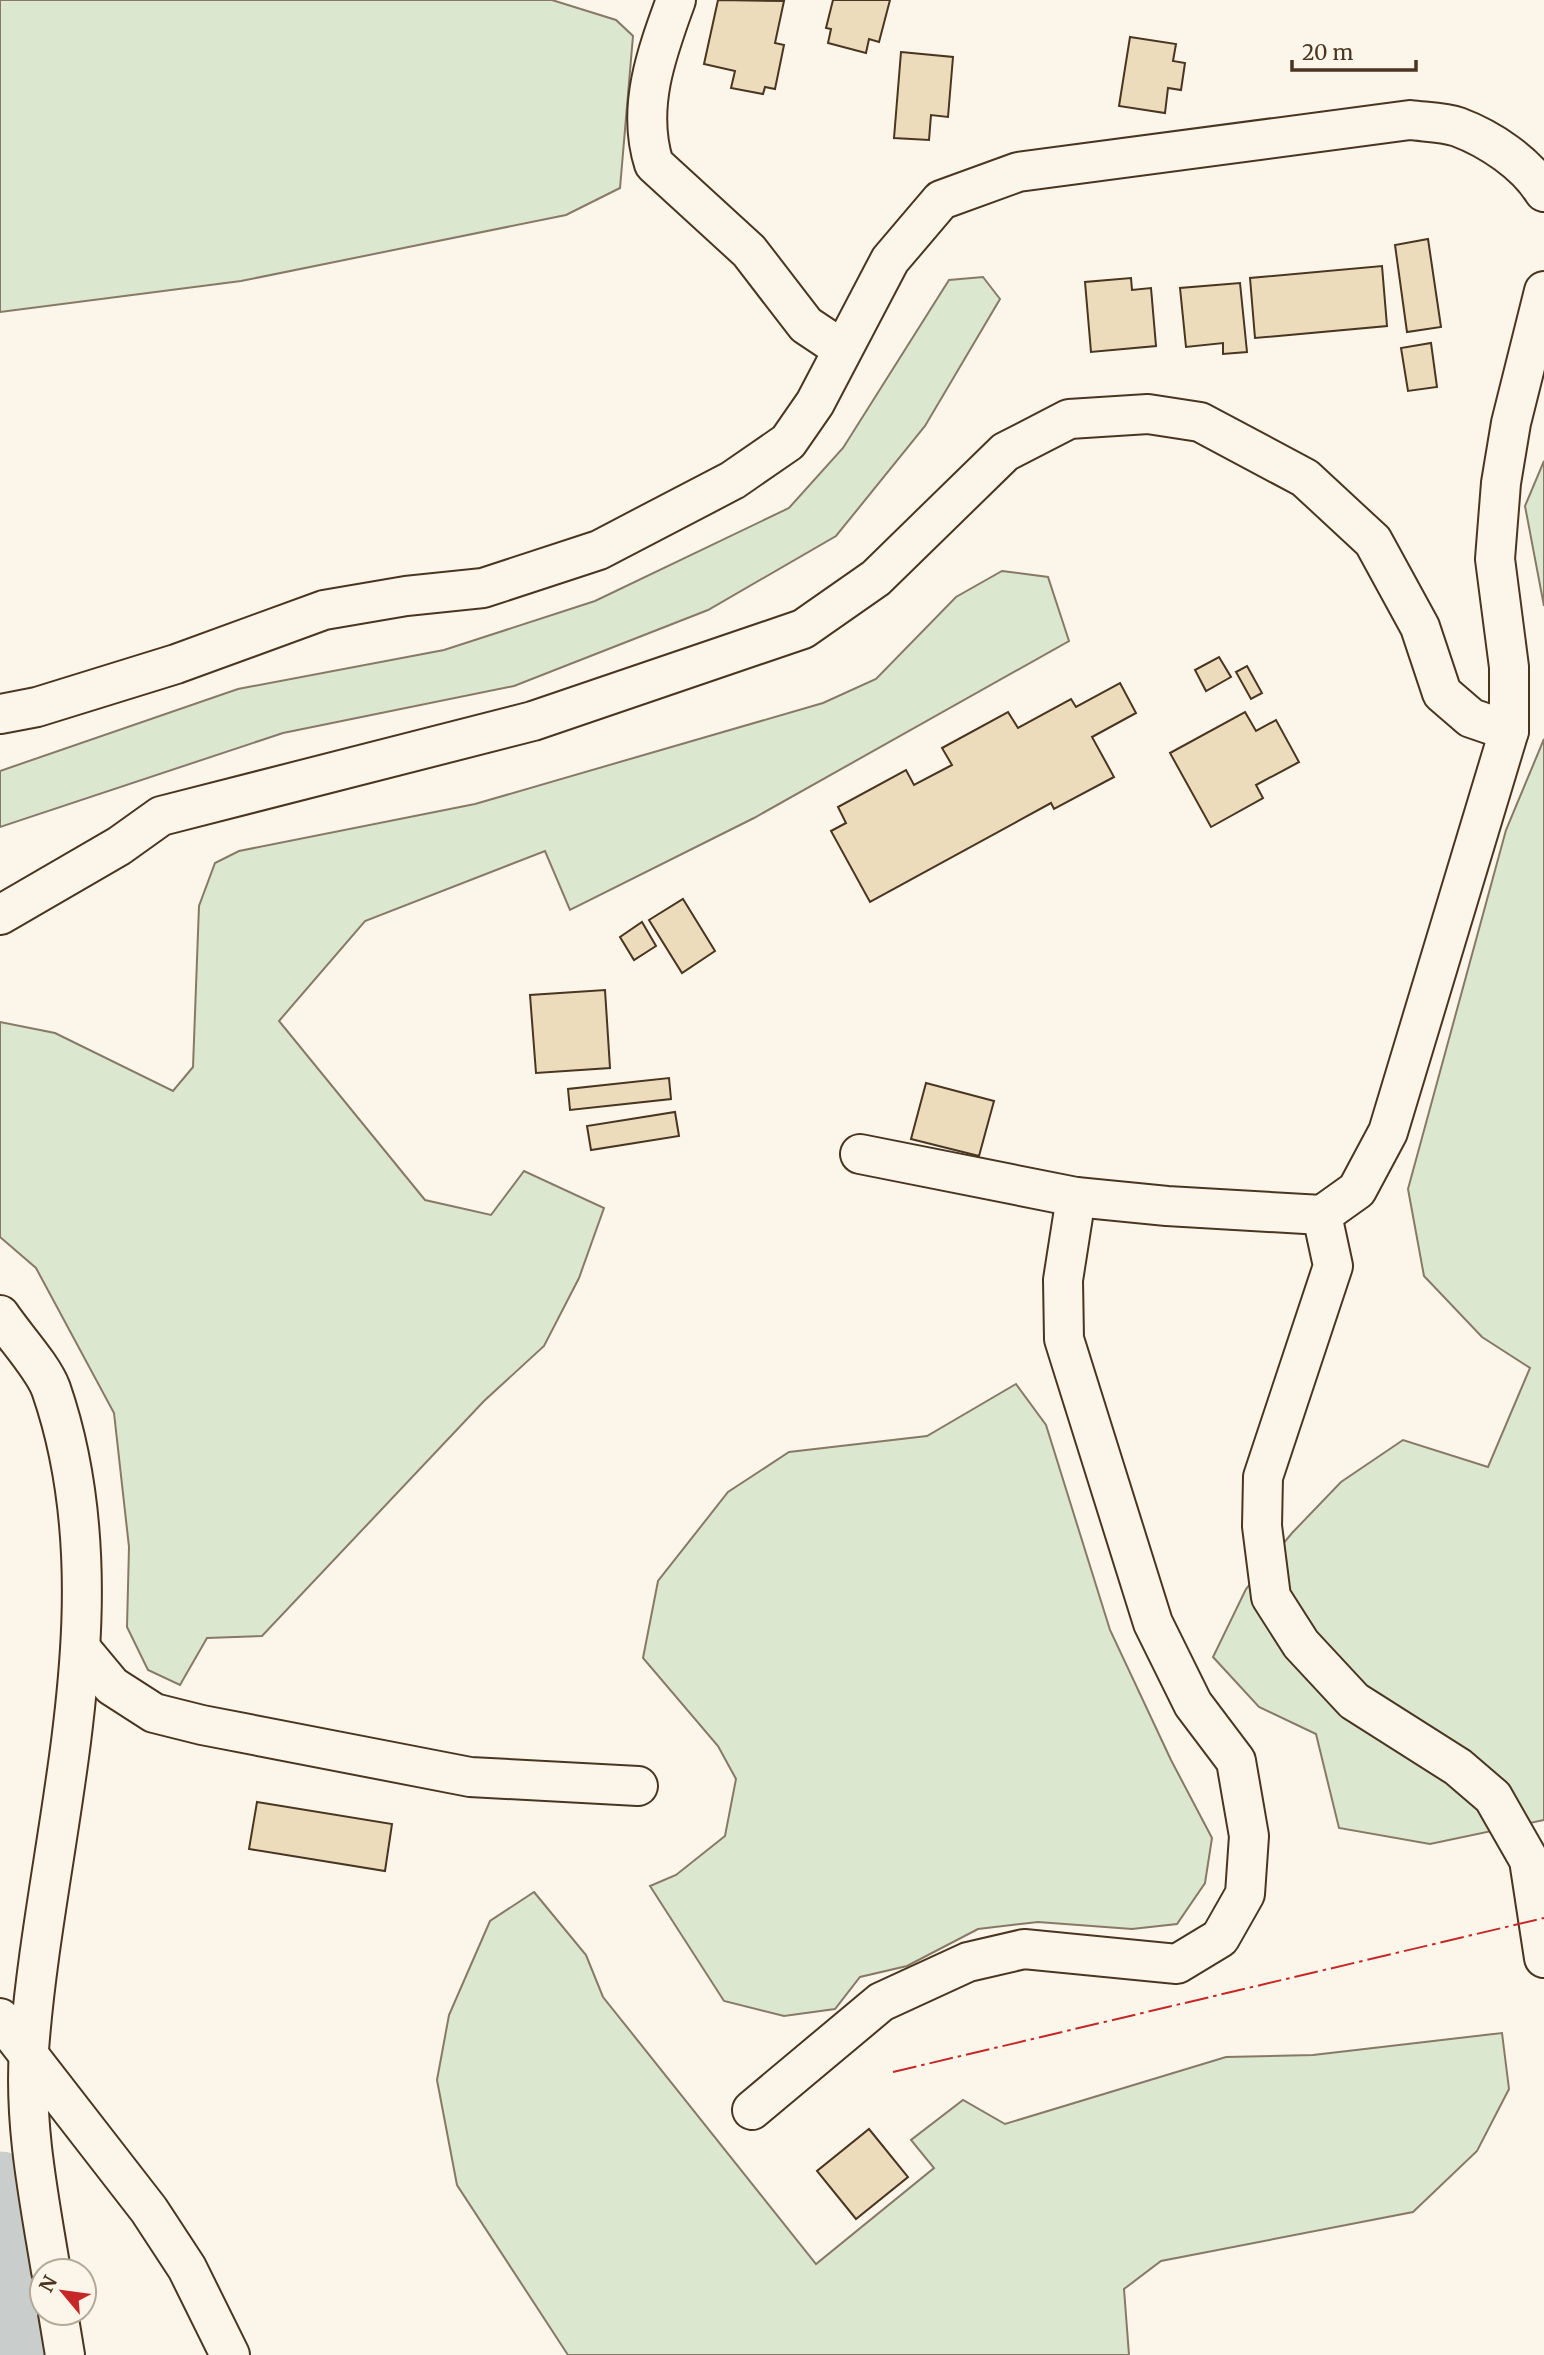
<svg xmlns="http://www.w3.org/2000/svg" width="1544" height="2355" font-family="Merriweather,serif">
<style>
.green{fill:#dce7d0;stroke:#887966;stroke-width:2}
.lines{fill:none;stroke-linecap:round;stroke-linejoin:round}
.river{stroke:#c9cecd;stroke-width:75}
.building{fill:#ecdcbc;stroke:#4a3520;stroke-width:2}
.minor-casing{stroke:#4a3520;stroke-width:42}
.minor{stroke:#fbf6e9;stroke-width:38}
.power{stroke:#c62828;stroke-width:2;stroke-dasharray:24 5 3.5 5;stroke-linecap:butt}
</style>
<rect width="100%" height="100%" fill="#fbf6e9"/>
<g class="green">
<path d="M0 0H552L616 20 633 36 620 188 566 215 241 281 0 312Z"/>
<path d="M983 277 1000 299 925 426 836 536 708 610 514 686 283 733 0 827V771L238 689 444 650 595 601 789 508 843 448 949 280Z"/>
<path d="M1544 461V606L1525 506Z"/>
<path d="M1002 571 1048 577 1069 641 754 818 570 910 545 851 365 921 279 1021 425 1200 491 1215 524 1171 604 1208 579 1278 544 1346 484 1401 262 1636 207 1638 180 1685 148 1670 127 1627 129 1547 114 1413 36 1268 0 1237V1022L55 1033 173 1091 193 1067 199 906 215 863 239 851 475 804 823 703 876 679 956 597Z"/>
<path d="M1544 739V1820L1430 1844 1339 1828 1316 1734 1259 1707 1213 1657 1246 1589 1292 1533 1341 1482 1403 1440 1488 1467 1530 1368 1482 1337 1424 1276 1408 1189 1506 830Z"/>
<path d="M1016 1384 1046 1425 1110 1630 1171 1760 1212 1838 1205 1883 1177 1924 1132 1929 1038 1922 978 1929 907 1966 860 1977 835 2009 784 2016 724 2001 650 1886 676 1875 725 1836 736 1779 718 1746 643 1658 658 1581 728 1492 789 1452 927 1436Z"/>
<path d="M534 1892 586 1955 603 1997 816 2264 934 2168 911 2140 963 2100 1005 2124 1226 2057 1313 2055 1502 2033 1509 2089 1477 2151 1413 2212 1161 2261 1124 2289 1129 2355H568L457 2185 437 2080 449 2015 490 1921Z"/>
</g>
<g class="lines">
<path class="river" d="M0 2189 36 2355"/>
</g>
<g class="building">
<path d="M718 0 784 1 775 43 784 45 775 89 765 87 763 94 731 88 735 71 704 64Z"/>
<path d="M833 0H890L879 42 869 39 866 53 828 43 831 29 826 28Z"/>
<path d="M1130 37 1176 44 1173 61 1185 63 1181 90 1168 88 1165 113 1119 106Z"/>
<path d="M901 52 953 57 948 117 931 115 929 140 894 138Z"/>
<path d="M1428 239 1441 327 1407 332 1395 245Z"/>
<path d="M1382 266 1387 326 1255 338 1250 278Z"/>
<path d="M1131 278 1132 290 1151 288 1156 346 1091 352 1085 282Z"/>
<path d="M1240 283 1247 352 1223 354V343L1186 347 1180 288Z"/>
<path d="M1431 343 1437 387 1408 391 1401 348Z"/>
<path d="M1219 657 1231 677 1206 691 1195 670Z"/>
<path d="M1247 666 1262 693 1251 699 1236 672Z"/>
<path d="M1120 683 1136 713 1092 737 1114 777 1054 809 1051 803 870 902 831 831 846 823 838 807 906 770 914 785 952 765 942 748 1008 712 1018 728 1071 699 1076 707Z"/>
<path d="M1245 712 1256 731 1276 720 1299 762 1256 785 1263 798 1211 827 1170 753Z"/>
<path d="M683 899 715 951 682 973 649 920Z"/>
<path d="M642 922 656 946 634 960 620 937Z"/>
<path d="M605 990 610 1068 536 1073 530 995Z"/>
<path d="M669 1078 671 1099 570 1110 568 1089Z"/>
<path d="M926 1083 994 1101 979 1156 911 1139Z"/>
<path d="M675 1112 679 1136 591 1150 587 1126Z"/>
<path d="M257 1802 392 1824 385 1871 249 1849Z"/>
<path d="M869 2129 908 2177 856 2219 817 2171Z"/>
</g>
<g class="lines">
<g class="minor-casing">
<g id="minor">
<path d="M676 0C657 52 636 108 654 164L749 251 806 325 842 349"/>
<path d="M0 714 37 707 176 664 324 610 406 596 483 588 599 550 733 480 788 442 815 403 890 260 941 200 1018 172 1410 120C1425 122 1444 122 1458 127 1490 139 1526 163 1544 192"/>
<path d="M0 915 119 846 161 816 533 721 803 629 876 578 1005 452 1069 419 1148 414 1200 422 1305 478 1373 541 1420 627 1442 693 1471 718 1509 731"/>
<path d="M860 1154 1076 1197 1167 1206 1322 1215 1357 1190 1388 1132 1509 731V667L1495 559 1501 483 1511 423 1544 291"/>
<path d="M1322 1215 1333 1266 1263 1477 1262 1526 1271 1597 1301 1644 1354 1701 1458 1767 1493 1797 1529 1860 1544 1958"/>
<path d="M0 1315C14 1336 43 1367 51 1389 125 1603 45 1834 29 2050 24 2125 39 2198 51 2271"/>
<path d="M82 1650 112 1686 154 1713 202 1725 470 1777 638 1786"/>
<path d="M0 2018 149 2210 187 2268 230 2355"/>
<path d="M752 2110 881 2002 968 1962 1024 1949 1177 1964 1220 1938 1245 1894 1249 1836 1236 1761 1193 1704 1153 1623 1064 1339 1063 1280 1076 1197"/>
<path d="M58 2313 65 2355"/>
</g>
</g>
<use href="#minor" class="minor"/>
<path class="power" d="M893 2072 1544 1918"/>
</g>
<g transform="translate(63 2292) rotate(299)"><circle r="33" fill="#fbf6e9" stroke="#b4a999" stroke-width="2"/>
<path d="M0-5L12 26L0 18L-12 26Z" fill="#c62828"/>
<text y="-10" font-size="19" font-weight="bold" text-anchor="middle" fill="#4a3520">N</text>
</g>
<path d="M1292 60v10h124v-10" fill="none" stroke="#4a3520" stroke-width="3.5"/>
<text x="1302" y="60" font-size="21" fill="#4a3520" stroke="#fbf6e9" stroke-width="5" paint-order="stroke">20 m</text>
</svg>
